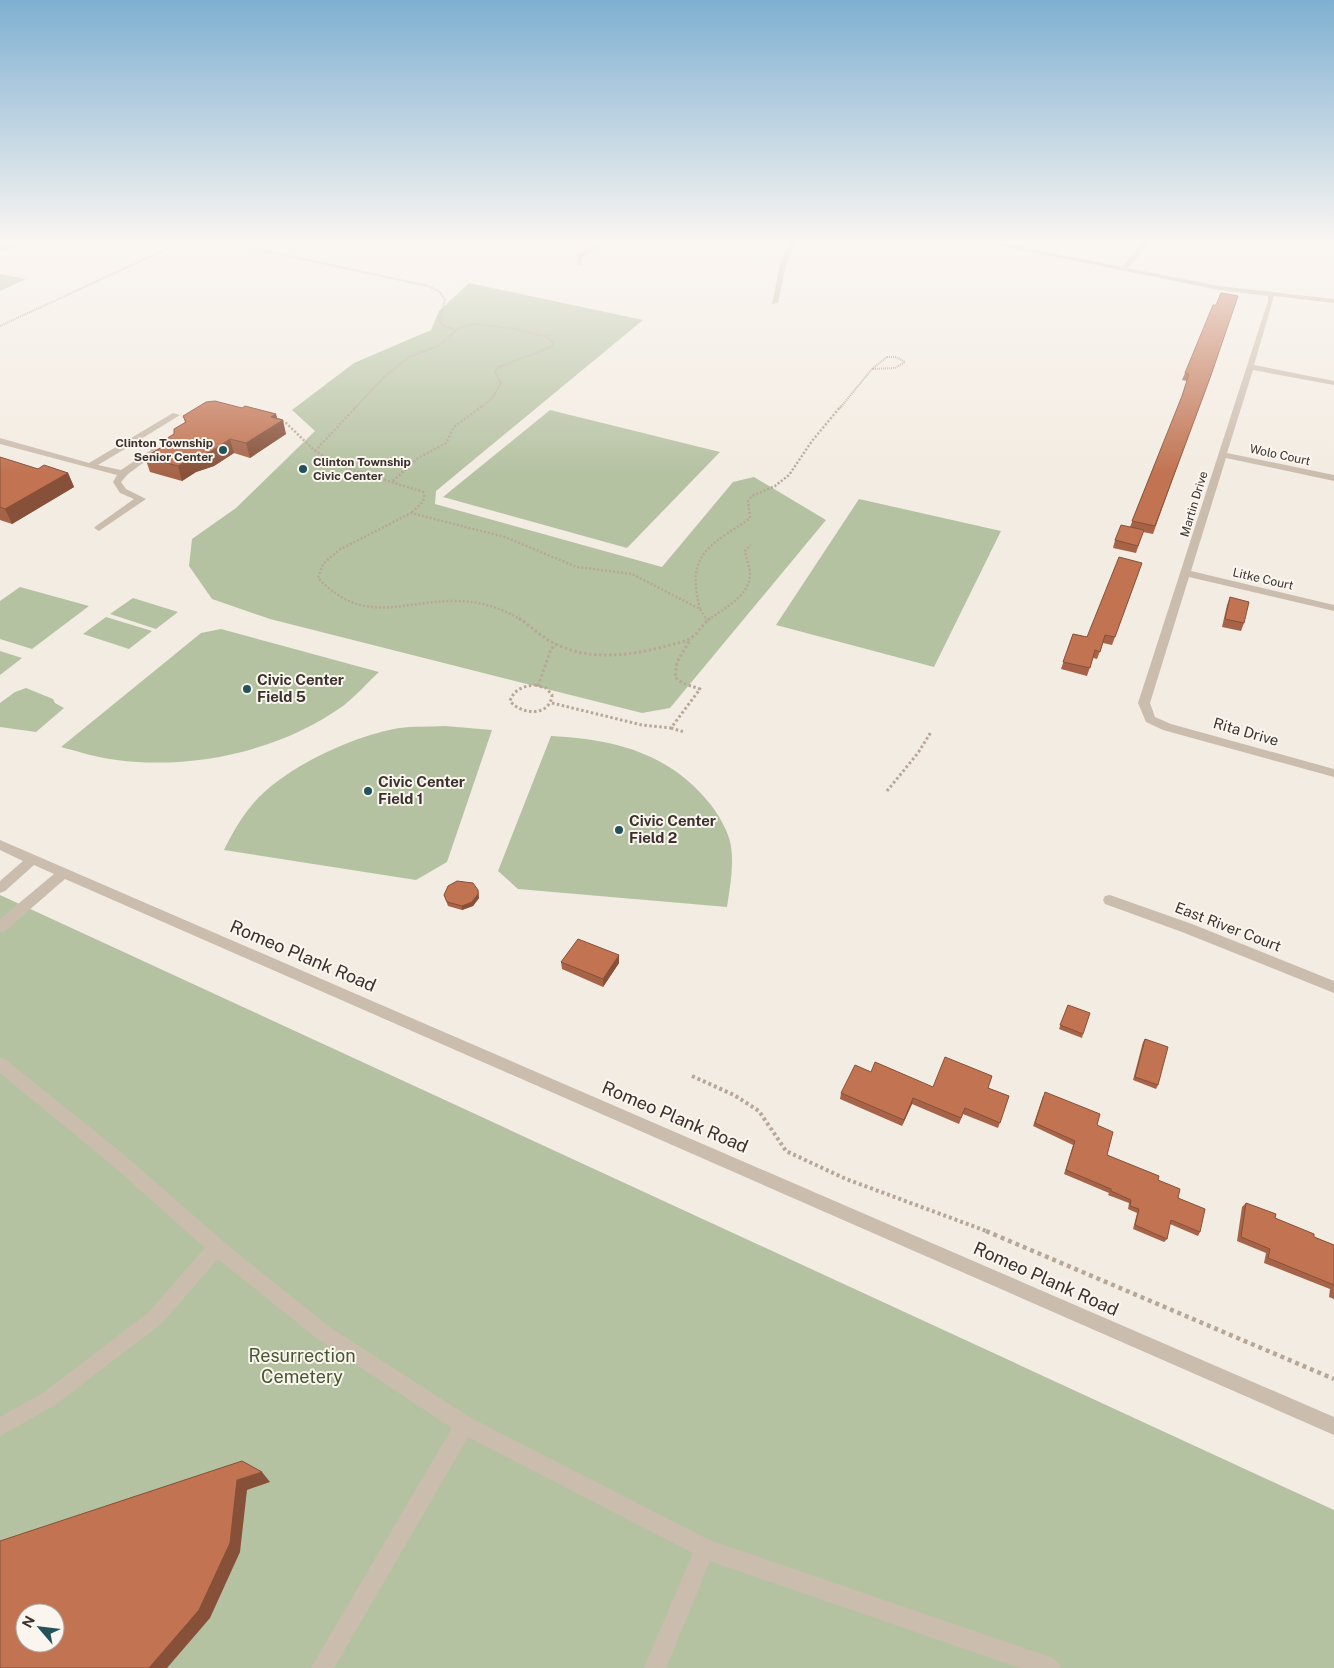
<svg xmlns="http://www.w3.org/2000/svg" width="1334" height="1668" font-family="'Public Sans',sans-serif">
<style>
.green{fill:#b5c2a2;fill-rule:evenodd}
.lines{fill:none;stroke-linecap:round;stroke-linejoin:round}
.path-far4{stroke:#b7a798;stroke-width:2;stroke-dasharray:1 1;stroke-linecap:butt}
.path-far3{stroke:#b7a798;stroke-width:2.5;stroke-dasharray:2 2;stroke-linecap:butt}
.path-far2{stroke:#b7a798;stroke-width:3;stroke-dasharray:2.5 2.5;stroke-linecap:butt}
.path-far1{stroke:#b7a798;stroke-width:4;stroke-dasharray:3 3;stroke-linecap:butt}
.path{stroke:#b7a798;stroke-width:4.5;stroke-dasharray:4 4;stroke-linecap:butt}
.minor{fill:#cbbdae;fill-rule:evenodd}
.wall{fill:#a66347}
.shaded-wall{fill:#875039}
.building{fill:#c17352;stroke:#875039;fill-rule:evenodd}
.poi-dot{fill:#22535a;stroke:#faf5ee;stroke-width:2}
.labels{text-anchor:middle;stroke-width:4;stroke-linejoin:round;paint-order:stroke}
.far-poi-label{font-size:12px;font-weight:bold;fill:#3a312c;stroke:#faf5ee;text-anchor:end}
.far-street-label{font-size:12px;fill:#3a312c;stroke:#faf5ee}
.poi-label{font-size:15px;font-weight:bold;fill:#3a312c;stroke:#faf5ee;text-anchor:start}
.street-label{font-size:15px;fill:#3a312c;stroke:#faf5ee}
.near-street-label{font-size:18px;fill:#3a312c;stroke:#faf5ee}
.near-park-label{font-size:18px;fill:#475730;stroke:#faf5ee}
</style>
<rect width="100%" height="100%" fill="#f3ece2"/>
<g class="green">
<path d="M0 240H50L0 250Z"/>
<path d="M0 274 26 279 0 291Z"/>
<path d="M469 283 643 320 436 491 435 504 662 567 733 482 754 477 826 520 670 708 642 713 270 619 212 599 189 566 192 539 236 508 315 431 292 410 354 363 431 330 439 311Z"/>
<path d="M550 410 720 452 627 548 443 497Z"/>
<path d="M859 499 1001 531 934 667 776 625Z"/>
<path d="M20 587 89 606 32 649 0 639V601Z"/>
<path d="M133 598 178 612 156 629 110 614Z"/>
<path d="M106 617 152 631 129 649 83 634Z"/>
<path d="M221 629 379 672C367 683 356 696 343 706 280 751 193 770 117 760 98 758 80 752 61 747L201 633Z"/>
<path d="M0 651 22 658 0 675Z"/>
<path d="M26 688 53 699 55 703 64 708 36 732 0 727V703L15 692Z"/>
<path d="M445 726 492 730 447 862 416 880 224 850C232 834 240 819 252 805 282 768 353 736 399 728 413 726 430 727 445 726Z"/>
<path d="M551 736C614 739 670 753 711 805 719 816 729 832 731 846 734 867 730 887 727 907L518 889 498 871Z"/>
<path d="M0 895 1334 1510V1668H0ZM25 1613H55V1643H25Z"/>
</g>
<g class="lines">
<g class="path-far4">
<path d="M215 240 428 286 440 292 445 300 439 321 445 327 456 330"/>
<path d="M0 326 186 240"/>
<path d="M887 357H896L905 362 895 368 872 369Z"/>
<path d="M355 408 383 378 409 357 438 346 459 328 473 324 512 328 547 337 552 341 553 345 549 348 499 367 495 372 501 383 492 398 481 408"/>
<path d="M840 408 872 369"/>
</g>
<g class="path-far3">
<path d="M275 417 286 423 315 451 341 466 423 492C428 501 417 507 411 513"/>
<path d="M315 451 357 406"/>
<path d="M393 481 418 458 446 443 454 427 482 406"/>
<path d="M700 609C691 572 694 555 728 533 735 528 743 524 750 518L748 501 752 496 775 486 789 475 812 441 841 406"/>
<path d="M521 620C501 607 478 601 455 601 400 601 364 626 318 578L323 564 339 550 411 513 505 537 577 567 632 574 700 609 707 620"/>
<path d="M708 620C723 609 750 596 750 574 750 567 746 559 745 551L751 545"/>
</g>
<g class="path-far2">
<path d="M519 618C533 628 544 640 560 646 594 661 635 655 670 645 677 643 685 642 691 638 699 632 703 624 710 618"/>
<path d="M535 685 546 688 552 695C550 717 521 715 510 701 514 689 524 686 535 685Z"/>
<path d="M538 686 551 649 556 644"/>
<path d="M552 703 642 725 671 728 700 689 682 683 675 677 677 662 690 640"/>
<path d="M671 728 684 732"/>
<path d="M887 791 918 753 931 732"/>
</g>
<path class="path-far1" d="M692 1076 734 1095 759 1111 786 1151 846 1179 989 1232"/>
<path class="path" d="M986 1231 1334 1379"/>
<g class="minor">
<path d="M600 240H608L583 257 581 265H577L578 255Z"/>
<path d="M791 240H797L786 264 778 303 772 304 780 264Z"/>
<path d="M973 240H987L1122 267 1145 240H1152L1128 268 1219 286 1334 299V303L1274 296 1254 365 1334 381V385L1253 370 1227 453 1334 475V481L1226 458 1191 571 1334 605V611L1189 577 1150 703 1155 717 1171 724 1334 769V777L1163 730 1146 722 1138 703 1268 301V296L1219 290Z"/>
<path d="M1334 241V245L1328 243 1329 242Z"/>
<path d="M173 413 180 415 141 439 156 443 159 450 158 452 128 474 121 482 126 489 146 499 99 531 94 528 96 526 134 499 120 493 113 482 117 475 0 444V438L89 463ZM135 443 149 447 151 450 121 470 98 465Z"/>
<path d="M0 840 1334 1417V1435L65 879 5 931 0 932V919L54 874 34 865 5 891 0 893V881L23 861 0 850Z"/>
<path d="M1110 895 1192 924 1334 981V993L1182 932 1105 904 1103 900 1105 896Z"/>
<path d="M0 1058 5 1059 124 1155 232 1249 331 1328 471 1418 709 1540 1050 1657 1057 1661 1061 1668H1020L710 1561 666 1668H644L693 1553 468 1437 334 1668H311L452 1428 319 1340 218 1259 161 1324 55 1405 0 1436V1417L43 1393 149 1312 205 1248 112 1165 0 1073Z"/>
</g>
</g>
<g class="wall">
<path d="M1238 296 1153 534 1143 532 1136 553 1113 548 1115 540 1130 527 1182 396 1187 381 1182 380 1185 373 1216 305Z"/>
<path d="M242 408 276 414 277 419 286 434 250 458 234 453 214 466 196 472 182 481 150 472 145 457 162 447 185 422 183 416Z"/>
<path d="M0 457 38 469 68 473 74 487 12 524 0 520Z"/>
<path d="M1142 563 1112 645 1103 643 1097 659 1093 658 1087 676 1061 669 1073 634 1087 637Z"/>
<path d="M1230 597 1244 623 1241 631 1222 627 1227 605Z"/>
<path d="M478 890 479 898 473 906 462 910 448 906 444 895Z"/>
<path d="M619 955V963L603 987 562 969 561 962Z"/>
<path d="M1068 1005 1083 1034 1082 1038 1059 1029Z"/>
<path d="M1145 1039 1158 1085 1156 1089 1133 1080 1143 1042Z"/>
<path d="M871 1072 933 1087 988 1088 1009 1096 998 1128 963 1114 959 1124 912 1104 902 1126 840 1099 841 1093Z"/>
<path d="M1043 1096 1097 1125 1107 1155 1158 1180 1178 1198 1200 1232 1198 1236 1170 1224 1167 1239 1164 1242 1133 1229 1137 1213 1128 1209 1129 1203 1108 1195 1109 1193 1064 1174 1073 1145 1033 1126Z"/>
<path d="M1246 1203 1275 1218 1314 1237 1334 1245V1299L1329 1297 1330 1289 1264 1263 1266 1253 1237 1241 1242 1207Z"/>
</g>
<g class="shaded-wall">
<path d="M276 414 278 423 283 420 286 434 250 458 246 443 271 417Z"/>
<path d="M230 439 234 453 214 466 196 472 182 481 178 466 192 458Z"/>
<path d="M68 473 74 487 12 524 5 509Z"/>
<path d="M478 890 479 898 473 906 462 910V906Z"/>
<path d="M619 955V963L603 987V979Z"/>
<path d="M913 1098 912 1104 902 1126 904 1120Z"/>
<path d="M262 1472 270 1482 247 1490 240 1552 210 1618 167 1668H149L237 1480Z"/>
</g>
<g class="building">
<path d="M1221 293 1238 296 1210 378 1155 526 1132 521 1182 396 1189 374 1185 373 1213 305H1216Z"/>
<path d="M215 401 242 408 245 406 276 414 271 417 283 420 246 443 230 439 210 452 192 458 178 466 145 457 162 447 161 442 174 434V429L186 422 183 416 206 402Z"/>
<path d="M0 457 38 469 44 465 68 473 5 509 0 507Z"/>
<path d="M1121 525 1144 530 1138 546 1115 540Z"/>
<path d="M1119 557 1142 563 1115 637 1105 635 1100 652 1095 650 1090 668 1063 662 1073 634 1087 637Z"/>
<path d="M1230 597 1249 602 1244 623 1225 619Z"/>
<path d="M457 881 473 883 478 890V894L472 902 462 906 447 902 444 895 448 886Z"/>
<path d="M578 939 619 955 603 979 561 962Z"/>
<path d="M1068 1005 1090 1013 1083 1034 1060 1025Z"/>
<path d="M1145 1039 1168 1047 1158 1085 1135 1077Z"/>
<path d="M945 1057 992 1076 988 1088 1009 1096 1000 1123 965 1108 961 1118 913 1098 904 1120 841 1093 855 1065 871 1072 875 1062 933 1087Z"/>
<path d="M1045 1092 1100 1114 1097 1125 1113 1132 1107 1155 1159 1176 1158 1180 1180 1189 1178 1198 1205 1209 1200 1232 1171 1220 1167 1239 1135 1225 1139 1209 1130 1206 1131 1200 1111 1191V1189L1066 1170 1075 1141 1035 1123Z"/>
<path d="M1246 1203 1276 1214 1275 1218 1314 1234V1237L1334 1245V1285L1268 1258 1270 1249 1241 1237Z"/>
<path d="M242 1461 262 1472 237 1480 230 1543 199 1610 149 1668H0V1541ZM25 1613H55V1643H25Z"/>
</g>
<linearGradient id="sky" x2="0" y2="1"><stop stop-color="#7fb0d1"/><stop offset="0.51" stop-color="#faf6f2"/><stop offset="1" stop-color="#faf6f2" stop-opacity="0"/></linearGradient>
<rect width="1334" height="474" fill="url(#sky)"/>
<g class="poi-dot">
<circle cx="223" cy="450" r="5"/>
<circle cx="303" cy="469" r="5"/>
<circle cx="247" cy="689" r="5"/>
<circle cx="368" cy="791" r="5"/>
<circle cx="619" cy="830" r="5"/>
</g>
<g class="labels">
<g class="far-poi-label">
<text x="213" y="447">Clinton Township<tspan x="213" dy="14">Senior Center</tspan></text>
<text x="313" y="466" text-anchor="start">Clinton Township<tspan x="313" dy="14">Civic Center</tspan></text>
</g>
<g class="far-street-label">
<text transform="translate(1280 455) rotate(12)" y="4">Wolo Court</text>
<text transform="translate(1194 504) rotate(-73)" y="4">Martin Drive</text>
<text transform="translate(1263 579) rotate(13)" y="4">Litke Court</text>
</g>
<g class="poi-label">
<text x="257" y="685">Civic Center<tspan x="257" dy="17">Field 5</tspan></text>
<text x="378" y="787">Civic Center<tspan x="378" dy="17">Field 1</tspan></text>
<text x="629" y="826">Civic Center<tspan x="629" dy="17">Field 2</tspan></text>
</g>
<g class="street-label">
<text transform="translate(1246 732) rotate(16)" y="5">Rita Drive</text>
<text transform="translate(1228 927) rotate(21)" y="5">East River Court</text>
</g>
<g class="near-street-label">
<text transform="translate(303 956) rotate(23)" y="6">Romeo Plank Road</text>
<text transform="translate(675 1117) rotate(23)" y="6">Romeo Plank Road</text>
<text transform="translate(1046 1279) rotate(24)" y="6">Romeo Plank Road</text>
</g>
<g class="near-park-label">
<text x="302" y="1362">Resurrection<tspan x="302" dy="21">Cemetery</tspan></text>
</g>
</g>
<g transform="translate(40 1628) rotate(298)"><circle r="24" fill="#faf5ee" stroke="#ada7a0"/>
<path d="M0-4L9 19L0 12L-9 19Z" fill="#22535a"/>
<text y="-8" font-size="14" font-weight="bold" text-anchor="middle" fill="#3a312c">N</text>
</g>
</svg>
